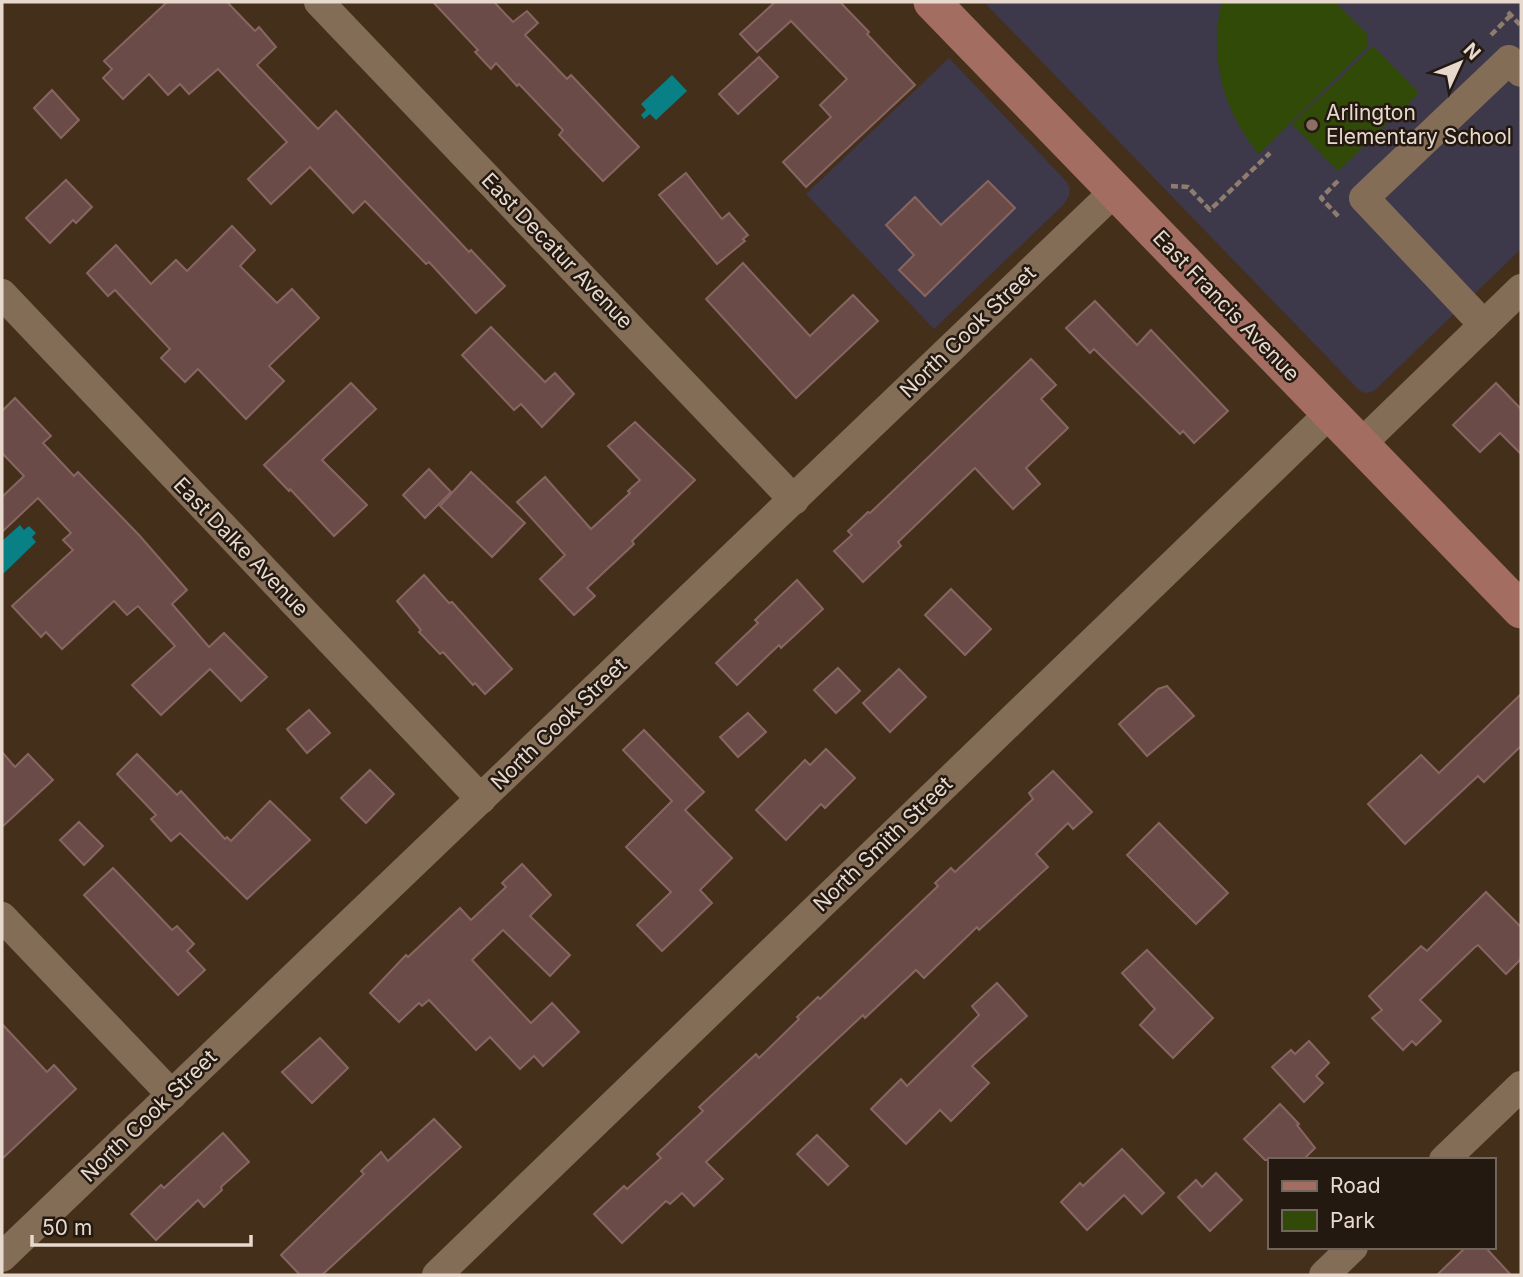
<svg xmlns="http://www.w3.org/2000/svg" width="1523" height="1277" font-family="Inter,sans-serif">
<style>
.education{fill:#3d384a}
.green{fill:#314a07}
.water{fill:#088085}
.building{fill:#6b4b48;stroke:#876662;stroke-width:2}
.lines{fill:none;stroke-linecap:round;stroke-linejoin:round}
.path{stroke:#8e7d6c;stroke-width:4.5;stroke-dasharray:7 3.5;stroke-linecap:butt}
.minor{stroke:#846d57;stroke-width:30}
.major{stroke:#a36d62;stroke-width:37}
.education-dot{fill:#8d6e63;stroke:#231910;stroke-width:2.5}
.labels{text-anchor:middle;stroke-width:5;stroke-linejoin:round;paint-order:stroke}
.poi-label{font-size:21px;fill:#e7d9cd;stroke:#231910;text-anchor:start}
.street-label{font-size:21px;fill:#e7d9cd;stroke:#231910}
</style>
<rect width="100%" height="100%" fill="#442f1b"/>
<g class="education">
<path d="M984 2H1521V249L1374 391 1366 393 1360 391Z"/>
<path d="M949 58 1067 182 1070 188 1069 196 1064 204 934 329 806 194Z"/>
</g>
<g class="green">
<path d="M1222 2H1335L1368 35 1367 47 1259 154C1223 112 1208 55 1222 2Z"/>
<path d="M1373 46 1419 93 1338 171 1292 124Z"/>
</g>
<g class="water">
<path d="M672 75 687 91 656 120 650 114 644 119 641 115 646 110 641 104Z"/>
<path d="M20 525 24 530 29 526 36 533 32 537 36 542 2 575V541Z"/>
</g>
<g class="building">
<path d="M167 2H227L255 31 259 27 276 47 257 65 318 129 336 111 469 252 471 250 505 286 476 313 429 262 426 264 365 201 353 213 310 167 271 204 248 179 287 142 218 69 189 94 180 84 168 95 149 74 123 99 103 78 112 69 104 61Z"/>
<path d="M433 2H494L513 22 527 11 538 23 525 35 567 79 571 75 639 147 603 181 559 135 563 130 519 84 517 86 496 63 491 69 475 52 478 50Z"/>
<path d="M772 2H840L869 32 867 34 915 85 806 187 783 162 831 117 820 105 847 79 791 21 757 52 740 34 774 3Z"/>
<path d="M759 57 778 77 738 114 719 94Z"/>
<path d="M52 90 79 120 61 138 34 108Z"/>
<path d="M686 173 722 219 729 213 748 235 743 239 745 241 717 264 659 195Z"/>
<path d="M66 180 92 207 76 223 73 220 50 243 26 218Z"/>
<path d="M988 181 1015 208 925 296 899 270 914 255 886 225 915 197 941 225Z"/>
<path d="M232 226 255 250 240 266 277 303 292 289 319 318 269 366 284 381 246 419 198 369 185 382 161 358 170 349 115 290 108 296 87 273 116 245 151 284 176 260 187 271Z"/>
<path d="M743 263 810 336 853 295 878 321 796 398 706 299Z"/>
<path d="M1095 301 1137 345 1151 330 1228 411 1194 443 1183 431 1180 434 1094 349 1090 353 1066 328Z"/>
<path d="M491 327 545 382 555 373 574 394 542 427 521 404 514 410 462 355Z"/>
<path d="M1031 359 1056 385 1041 399 1068 428 1026 468 1040 484 1013 509 975 468 898 542 901 546 863 582 834 551 852 535 848 531 868 512 870 513Z"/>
<path d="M351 383 376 409 322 460 367 505 334 536 290 489 289 491 264 465Z"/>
<path d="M1496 383 1521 409V454L1500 433 1480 452 1453 425Z"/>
<path d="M15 398 51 436 43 443 74 476 78 472 139 535 187 590 172 604 209 647 224 633 267 677 241 701 210 669 161 715 132 685 175 646 138 606 127 615 114 601 62 649 46 632 41 637 12 606 73 550 63 540 71 533 38 498 2 532V497L24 476 2 453V411Z"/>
<path d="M635 422 695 480 632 541 634 544 587 588 595 596 574 615 540 579 565 555 517 502 545 477 591 529 630 493 628 491 640 480 608 446Z"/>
<path d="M429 469 451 492 425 518 403 495Z"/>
<path d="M471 472 525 523 492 557 440 506Z"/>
<path d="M424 575 449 603 452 602 512 669 485 694 475 683 473 685 443 652 440 654 419 632 421 630 397 601Z"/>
<path d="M797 580 823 609 781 648 779 645 737 685 716 663 758 623 755 620Z"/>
<path d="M951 589 991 629 965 655 925 615Z"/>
<path d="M838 668 860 691 836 713 814 690Z"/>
<path d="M899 669 926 697 890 732 863 703Z"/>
<path d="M1167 686 1194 716 1147 756 1119 724 1158 689Z"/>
<path d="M1521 694V746L1484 782 1478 776 1405 844 1368 804 1421 755 1439 773Z"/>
<path d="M309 710 330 733 307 753 287 729Z"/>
<path d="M748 713 766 732 738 757 720 737Z"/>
<path d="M644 730 704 792 685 810 732 858 700 890 712 903 662 951 637 925 671 892 626 847 672 801 623 750Z"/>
<path d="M826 749 855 778 825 808 821 804 786 840 756 810 805 760 810 765Z"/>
<path d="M2 752 15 767 28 754 53 780 2 827Z"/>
<path d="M137 754 177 795 181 791 225 839 227 837 231 841 270 801 310 840 247 899 180 833 171 841 151 819 156 815 117 774Z"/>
<path d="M370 770 394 794 366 823 341 798Z"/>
<path d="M1053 771 1092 812 1073 829 1068 823 1036 854 1048 867 979 930 977 927 924 978 916 970 865 1018 863 1015 706 1162 723 1179 694 1206 682 1193 670 1204 666 1201 622 1243 594 1214 624 1186 627 1189 661 1158 657 1154 703 1111 699 1107 756 1054 759 1058 799 1019 797 1017 818 997 820 999 938 886 935 883 951 868 955 872 1033 799 1029 793Z"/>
<path d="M79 822 103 846 84 865 60 840Z"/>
<path d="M1159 823 1228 893 1196 924 1127 855Z"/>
<path d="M522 864 551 895 530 916 570 955 550 976 503 930 472 960 531 1023 552 1003 579 1032 543 1066 534 1056 520 1069 490 1037 476 1050 429 1000 422 1006 419 1003 399 1022 370 993 406 955 408 957 460 908 471 920 506 887 502 883Z"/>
<path d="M113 868 172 930 177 926 194 944 187 951 205 970 178 995 84 895Z"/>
<path d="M1486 892 1521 927V959L1506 974 1478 945 1474 948 1420 1000 1441 1021 1416 1045 1412 1041 1403 1050 1372 1018 1382 1010 1369 996 1421 946 1427 951Z"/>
<path d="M1147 950 1213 1018 1173 1058 1140 1025 1155 1009 1122 973Z"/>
<path d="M997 983 1027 1016 972 1066 989 1083 951 1121 940 1110 906 1144 871 1109 901 1079 907 1086 979 1015 972 1006Z"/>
<path d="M2 1024 47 1072 54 1065 76 1089 2 1159Z"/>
<path d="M320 1038 348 1068 312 1103 282 1072Z"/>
<path d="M1309 1041 1329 1063 1316 1076 1323 1083 1304 1102 1272 1067 1291 1050 1295 1054Z"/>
<path d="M1280 1104 1299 1124 1297 1125 1315 1148 1303 1160H1265L1244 1139Z"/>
<path d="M434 1119 461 1147 322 1275H300L281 1255 364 1174 361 1171 381 1152 388 1161Z"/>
<path d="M223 1133 249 1162 221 1187 222 1190 204 1207 198 1200 156 1240 131 1214 161 1185 164 1188Z"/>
<path d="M817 1135 848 1166 828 1185 797 1154Z"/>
<path d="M1122 1149 1164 1193 1142 1214 1124 1195 1087 1230 1061 1202 1080 1183 1083 1186Z"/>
<path d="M1216 1173 1242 1200 1210 1231 1178 1197 1196 1180 1202 1187Z"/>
<path d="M1466 1247H1485L1511 1275H1437Z"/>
</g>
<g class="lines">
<g class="path">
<path d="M1508 12 1521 26"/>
<path d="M1491 35 1511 15"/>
<path d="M1338 181 1321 198 1339 217"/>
<path d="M1171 186 1188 187 1210 210 1270 153"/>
</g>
<g class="minor">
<path d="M319 2 794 500"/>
<path d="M2 294 481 799"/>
<path d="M1484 325 1364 198 1509 60 1521 72"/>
<path d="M1361 444 1521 289"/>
<path d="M2 917 172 1095"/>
<path d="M1444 1160 1521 1086"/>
<path d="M2 1257 1115 191"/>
<path d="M437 1275 1330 413"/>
<path d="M1324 1275 1353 1247"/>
</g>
<path class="major" d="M932 2 1521 610"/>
</g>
<circle class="education-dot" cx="1312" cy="125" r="7"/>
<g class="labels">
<g class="poi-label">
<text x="1326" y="120">Arlington<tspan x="1326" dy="24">Elementary School</tspan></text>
</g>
<g class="street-label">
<text transform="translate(557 251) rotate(46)" y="7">East Decatur Avenue</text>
<text transform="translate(1226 306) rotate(46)" y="7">East Francis Avenue</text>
<text transform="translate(968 332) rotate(-44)" y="7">North Cook Street</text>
<text transform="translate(241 547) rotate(46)" y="7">East Dalke Avenue</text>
<text transform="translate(559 724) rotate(-44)" y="7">North Cook Street</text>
<text transform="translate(883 844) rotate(-44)" y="7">North Smith Street</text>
<text transform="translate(149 1116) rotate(-44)" y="7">North Cook Street</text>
</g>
</g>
<rect width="1523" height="1277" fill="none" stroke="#e7d9cd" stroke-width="7"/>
<rect x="1268" y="1158" width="228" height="91" fill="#231910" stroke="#71665c" stroke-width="2"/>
<rect x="1282" y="1181" width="35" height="10" fill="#a36d62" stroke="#71665c" stroke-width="2"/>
<text x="1330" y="1193" font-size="21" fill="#e7d9cd">Road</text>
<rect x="1282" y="1210" width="35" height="21" fill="#314a07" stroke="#71665c" stroke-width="2"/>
<text x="1330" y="1228" font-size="21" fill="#e7d9cd">Park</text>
<g transform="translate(1460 63) rotate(46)" stroke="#231910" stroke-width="5" paint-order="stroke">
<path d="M0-5L12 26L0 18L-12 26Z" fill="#e7d9cd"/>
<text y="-10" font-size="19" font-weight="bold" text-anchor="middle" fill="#e7d9cd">N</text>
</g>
<path d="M32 1235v10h219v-10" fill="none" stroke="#e7d9cd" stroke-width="3.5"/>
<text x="42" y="1235" font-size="21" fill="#e7d9cd" stroke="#231910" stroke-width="5" paint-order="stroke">50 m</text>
</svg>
